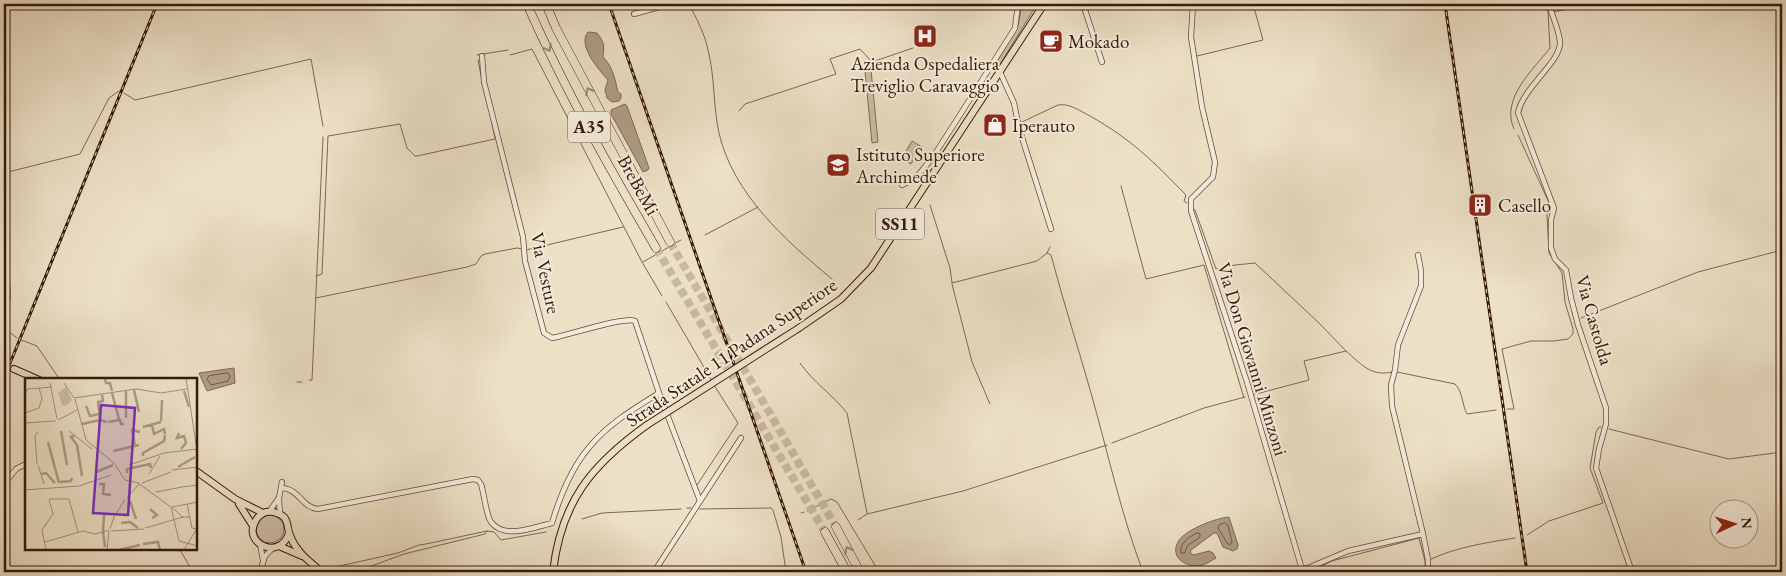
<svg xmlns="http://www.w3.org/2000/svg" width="1786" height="576" font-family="'EB Garamond',serif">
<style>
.green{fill:#cdbea6;stroke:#826b57}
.water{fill:#ae9c85;stroke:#7e6753}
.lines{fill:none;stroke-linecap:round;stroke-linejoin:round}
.shore{stroke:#725a46;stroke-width:1}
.stream{stroke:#7e6753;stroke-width:1}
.primary-tunnel{stroke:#c8b8a0;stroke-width:6;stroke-dasharray:6 3;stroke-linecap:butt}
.motorway-tunnel{stroke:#c8b8a0;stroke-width:8;stroke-dasharray:8 4;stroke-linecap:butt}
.minor-casing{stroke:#644a38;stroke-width:6}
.primary-casing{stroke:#371808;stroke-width:8}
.motorway-casing{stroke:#371808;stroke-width:9}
.minor{stroke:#f3ebda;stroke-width:4.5}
.primary{stroke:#ece0c6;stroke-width:6}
.motorway{stroke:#ece0c6;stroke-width:8}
.rail-casing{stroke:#371808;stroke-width:3}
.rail{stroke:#f3ebda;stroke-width:1;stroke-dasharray:4;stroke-linecap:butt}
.primary-bridge-casing{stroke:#371808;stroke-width:8;stroke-linecap:butt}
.primary-bridge{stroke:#ece0c6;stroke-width:6}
.oneway{stroke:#9b8670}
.labels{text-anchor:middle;stroke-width:4;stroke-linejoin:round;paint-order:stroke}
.shield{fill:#f3ebda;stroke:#6f5747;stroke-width:1}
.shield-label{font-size:18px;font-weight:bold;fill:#371808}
.poi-label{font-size:19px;fill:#371808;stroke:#f3ebda;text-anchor:start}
.street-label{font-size:19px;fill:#371808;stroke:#f3ebda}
.inset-river{fill:none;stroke:#ae9c85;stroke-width:2.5}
.inset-road{fill:none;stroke:#a4907a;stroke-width:1}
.view{fill:#7b2cbf;fill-opacity:0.15;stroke:#7b2cbf;stroke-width:2.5}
.inset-edge{fill:none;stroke:#371808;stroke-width:2.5}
</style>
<rect width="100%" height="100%" fill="#ece0c6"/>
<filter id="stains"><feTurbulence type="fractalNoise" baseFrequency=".004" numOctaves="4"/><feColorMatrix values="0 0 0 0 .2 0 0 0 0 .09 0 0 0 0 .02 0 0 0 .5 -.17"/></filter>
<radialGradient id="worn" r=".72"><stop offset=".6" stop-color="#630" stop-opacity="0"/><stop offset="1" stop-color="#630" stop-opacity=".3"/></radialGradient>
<g class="green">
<path d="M1022 4H1037L999 66 996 63 1018 26Z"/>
<path d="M871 70 878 142 872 143 865 71Z"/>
<path d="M912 141 922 147 911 164 902 158Z"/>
<circle cx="270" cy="529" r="14"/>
</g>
<g class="water">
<path d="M588 32 597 33C605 43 604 45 603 57 613 67 615 79 618 92L621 94V98L619 101 612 102 607 98 605 90 608 80C599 70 577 45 588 32Z"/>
<path d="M625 104 627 106 649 168 648 170 643 172 611 114V110Z"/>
<path d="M234 368 235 383 207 391 199 373Z"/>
<path d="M1229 517 1238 545 1237 549 1233 551 1223 547 1217 533H1214L1191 550 1190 553 1194 555 1209 551 1213 553 1216 558C1212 560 1207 564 1202 565 1188 569 1169 558 1178 542 1184 530 1216 518 1229 517Z"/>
</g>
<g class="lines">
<g class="shore">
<path d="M228 373 230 376 228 381 211 385 207 379 209 376Z"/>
<path d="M1225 523 1228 525 1232 542 1230 545 1227 543 1218 528 1219 525Z"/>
<path d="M1197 533 1200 534V537L1187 546 1185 553H1181C1179 543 1189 537 1197 533Z"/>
</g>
<g class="stream">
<path d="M689 4C696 18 705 34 708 50 715 77 713 106 719 133 733 194 786 241 832 279"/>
<path d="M1553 12 1596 4"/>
<path d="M477 55 508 50"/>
<path d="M510 55 532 49 642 262 662 296"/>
<path d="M1197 56 1263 40 1253 4"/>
<path d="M478 60 482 81"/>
<path d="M124 93 135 100 311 59 323 126"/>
<path d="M739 111 745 104 836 74 830 59 860 49 872 62 913 48"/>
<path d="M1022 122 1058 105C1070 103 1080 111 1090 116 1131 139 1154 162 1186 195L1184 201 1187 203"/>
<path d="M1514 129C1500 99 1533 70 1550 48L1548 12 1546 4"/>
<path d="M4 173 80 154 109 98 119 91"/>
<path d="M1121 186 1146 279 1204 265 1244 398"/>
<path d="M930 205 950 268 952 283 1037 261 1047 253 1050 247"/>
<path d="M1193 208 1195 210 1216 269 1235 265 1255 263 1319 323 1346 351"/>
<path d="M705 235 758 207"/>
<path d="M526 250 623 227"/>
<path d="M1047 253 1051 255C1063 301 1078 347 1091 393 1108 453 1121 514 1143 572"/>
<path d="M643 262 681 240"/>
<path d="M4 269 10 287V300L4 328"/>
<path d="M316 276 322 274 328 136 400 124 407 148 415 156H417L495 139 491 117"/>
<path d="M952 284 972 362 990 404"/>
<path d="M316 298 467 267 476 264 481 256 485 254 517 248 523 249"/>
<path d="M666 302 712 381"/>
<path d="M1581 318 1698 272 1782 250"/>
<path d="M4 328 17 338"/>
<path d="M21 340 37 346 58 377 63 380"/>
<path d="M800 363C813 382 833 395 847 413L867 513"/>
<path d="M1397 372 1455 384C1463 392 1462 405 1467 414L1496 410"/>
<path d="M309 380H312L323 137"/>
<path d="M297 382H302"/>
<path d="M1252 395 1309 380 1304 361 1346 351C1361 364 1371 377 1392 372"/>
<path d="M1507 409H1514L1502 349 1531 341H1554L1568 339 1573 334V329L1565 302 1562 273 1549 253 1547 215 1550 205 1518 135"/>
<path d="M1609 429 1729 459 1782 452"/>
<path d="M1112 443 1204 408 1245 397"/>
<path d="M697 485 738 423 714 385"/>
<path d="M687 508H691"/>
<path d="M700 509 771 508 773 510 781 537 786 572"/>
<path d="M807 511 831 499 837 502 879 572"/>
<path d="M801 513 804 512"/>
<path d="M582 519 602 513 681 509"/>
<path d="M858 520 867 514 963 491 1107 445"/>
<path d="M1527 535 1549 521 1603 503 1590 468 1596 432 1599 427H1601"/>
<path d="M180 550 193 572"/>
<path d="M1429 560C1456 547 1485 543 1515 538"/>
<path d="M326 569 398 553 419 545 426 544 487 531"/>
<path d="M342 572 366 568 404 554 485 534 487 531 494 532 501 540 546 532"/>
<path d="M1309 572 1332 561 1419 538 1425 561V572"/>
</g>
<path class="primary-tunnel" d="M4 365 14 369"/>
<g class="motorway-tunnel">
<path d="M670 242 836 527"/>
<path d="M656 248 825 532"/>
</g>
<g class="minor-casing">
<g id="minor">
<path d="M1083 4 1102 62"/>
<path d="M1193 4 1191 37 1202 107 1215 162 1213 177 1191 199V211L1247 382 1301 566 1304 569 1308 568 1348 551 1423 534 1428 560V572"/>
<path d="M1549 4C1552 16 1559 29 1560 42 1561 62 1523 87 1518 113L1554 208 1551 220V248L1555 259 1566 270 1571 298 1578 325 1606 408V424L1599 449 1596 468 1632 572"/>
<path d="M634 14 670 4"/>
<path d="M482 56 484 82 523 237 525 261 544 333 552 338 557 337C572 334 625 316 635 321L659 393 700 501"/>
<path d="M1000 72 1014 103 1019 128 1051 229"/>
<path d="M902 185 916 178 933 157 958 118 1015 28 1018 4"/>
<path d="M1418 255 1421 271V286L1398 345 1395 370 1391 385 1392 406 1423 534"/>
<path d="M4 484 16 469 26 464"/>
<path d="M281 488C299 488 302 508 318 509L473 479 478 480 481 484C484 493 486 515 491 522 504 540 535 527 552 523 560 496 572 466 592 444 610 423 635 408 659 393"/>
<path d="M269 512 278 499"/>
<path d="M280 514 279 498 282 482"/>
<path d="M260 544 263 560"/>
<path d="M260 572 265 556 273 548"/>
<path d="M654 572 741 438"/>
</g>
</g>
<g class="primary-casing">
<g id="primary">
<path d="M799 328 841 299 871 268 1044 4"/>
<path d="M14 369 39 380"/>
<path d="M196 471 235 499 263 513"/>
<path d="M239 504 253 526"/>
<path d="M289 533C280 561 243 544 255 522 257 517 261 514 266 512 272 511 279 513 284 517 289 523 287 529 290 535 295 551 310 562 322 572"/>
<path d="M279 546 302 556"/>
<path d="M553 572C561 502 591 465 647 425"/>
</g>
</g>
<g class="motorway-casing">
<g id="motorway">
<path d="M527 4C564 88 610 169 656 248"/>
<path d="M546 4 556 28 670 242"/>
<path d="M836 527 860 572"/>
<path d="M825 532 847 572"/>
</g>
</g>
<use href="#minor" class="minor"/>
<use href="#primary" class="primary"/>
<use href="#motorway" class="motorway"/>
<g class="rail-casing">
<g id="rail">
<path d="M609 4 806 572"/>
<path d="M1445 4 1527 572"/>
<path d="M4 378 157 4"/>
</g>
</g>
<use href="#rail" class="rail"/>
<g class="primary-bridge-casing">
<path id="primary-bridge" d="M647 425 799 328"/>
</g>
<use href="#primary-bridge" class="primary-bridge"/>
</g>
<defs><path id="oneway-chevron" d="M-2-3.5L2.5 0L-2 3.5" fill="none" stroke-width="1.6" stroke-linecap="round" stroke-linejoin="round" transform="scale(1.25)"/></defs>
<g class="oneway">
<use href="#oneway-chevron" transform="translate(548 48) rotate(62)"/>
<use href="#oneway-chevron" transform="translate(589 91) rotate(-118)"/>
<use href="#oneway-chevron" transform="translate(848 550) rotate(-118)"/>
</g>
<defs>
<g id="hospital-square" transform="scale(1.25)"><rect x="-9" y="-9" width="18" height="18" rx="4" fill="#8f2418" stroke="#f3ebda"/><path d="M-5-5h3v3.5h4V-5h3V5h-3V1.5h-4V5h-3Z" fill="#fff"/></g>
<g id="cafe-square" transform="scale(1.25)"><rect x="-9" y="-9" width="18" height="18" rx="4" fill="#8f2418" stroke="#f3ebda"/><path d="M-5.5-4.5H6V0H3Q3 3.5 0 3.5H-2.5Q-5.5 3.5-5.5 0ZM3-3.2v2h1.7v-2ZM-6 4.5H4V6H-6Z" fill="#fff"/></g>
<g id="shop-square" transform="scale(1.25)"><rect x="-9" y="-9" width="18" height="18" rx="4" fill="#8f2418" stroke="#f3ebda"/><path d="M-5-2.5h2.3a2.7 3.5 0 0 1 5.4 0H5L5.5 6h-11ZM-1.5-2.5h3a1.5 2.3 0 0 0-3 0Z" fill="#fff"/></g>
<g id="school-square" transform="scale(1.25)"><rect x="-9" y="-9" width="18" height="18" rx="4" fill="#8f2418" stroke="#f3ebda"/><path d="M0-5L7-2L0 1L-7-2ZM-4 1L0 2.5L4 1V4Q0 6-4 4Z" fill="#fff"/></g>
<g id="building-square" transform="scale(1.25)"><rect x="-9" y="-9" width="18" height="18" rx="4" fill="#8f2418" stroke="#f3ebda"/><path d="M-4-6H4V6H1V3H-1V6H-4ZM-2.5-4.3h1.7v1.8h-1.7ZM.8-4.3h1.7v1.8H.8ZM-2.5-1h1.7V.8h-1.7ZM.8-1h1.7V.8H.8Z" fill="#fff"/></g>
</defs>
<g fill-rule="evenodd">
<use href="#hospital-square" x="925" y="36"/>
<use href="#cafe-square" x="1051" y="41"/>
<use href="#shop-square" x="995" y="125"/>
<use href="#school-square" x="838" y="165"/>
<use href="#building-square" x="1480" y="205"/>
</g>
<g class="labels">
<g class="shield">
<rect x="568" y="111.5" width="42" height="31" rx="4"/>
<rect x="876" y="208.5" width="48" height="31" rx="4"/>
</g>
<g class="shield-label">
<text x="589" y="133">A35</text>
<text x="900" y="230">SS11</text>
</g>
<g class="poi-label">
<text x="1068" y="48">Mokado</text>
<text x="925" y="70" text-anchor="middle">Azienda Ospedaliera<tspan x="925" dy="22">Treviglio Caravaggio</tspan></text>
<text x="1012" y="132">Iperauto</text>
<text x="856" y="161">Istituto Superiore<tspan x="856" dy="22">Archimede</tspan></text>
<text x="1498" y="212">Casello</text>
</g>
<g class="street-label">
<text transform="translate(639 185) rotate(61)" y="7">BreBeMi</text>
<text transform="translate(546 273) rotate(78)" y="7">Via Vesture</text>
<text transform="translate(1595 320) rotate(74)" y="7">Via Castolda</text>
<text transform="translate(731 352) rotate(-34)" y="7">Strada Statale 11 Padana Superiore</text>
<text transform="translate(1253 359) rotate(73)" y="7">Via Don Giovanni Minzoni</text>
</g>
</g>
<g transform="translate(25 378)">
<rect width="172" height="172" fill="#ece0c6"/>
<path d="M41 9 47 22 41 28 37 27 33 15Z" fill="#cdbea6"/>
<path class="inset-river" d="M80 1 81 5H85L87 13M109 12 114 34M101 13V40M159 13 164 29M87 15 94 41M61 28 65 38 74 36M75 41 73 24 78 23 77 17M136 43 137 22M83 44 95 42 96 46H99M57 46 75 42 82 44M127 47 129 56 139 51 140 56M118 49 136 44M36 53 42 87M154 55 152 60 159 58 161 65 156 71M49 58 46 59 52 67 57 98M23 64 34 105M110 67 107 52 115 54M88 73 114 67M118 78V75L139 63 140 57M153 89 170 79M71 94 88 87M102 95V91L125 86 126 90M16 96 21 95 30 105M34 104 46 103 47 100M74 106H79L78 116 86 117M105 123 111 141M125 131 132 137 127 140M96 145 105 144 113 150M78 153 79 137M78 154 80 169M118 166 133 164 135 172M94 172 115 167"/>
<path class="inset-road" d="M161 0 173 79M25 5 32 41M39 5 49 20M0 15 3 11 27 9M49 20 111 11 136 15 162 11M50 21 61 62 89 85 100 102 114 105M0 35 14 30 17 20 14 10M33 42 52 32M0 45 31 43M44 53 67 71M12 86 10 58 13 54M13 87 19 106M104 87 139 75 173 71M147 92 173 89M124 96 135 78M113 105 146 129 154 163 173 168M117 105 146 94M157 109 173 107M0 112 54 108 86 97M131 114 157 109M102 120 114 106M24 121H44L53 154M162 126 167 150 172 151M91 136 100 121M165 139H157L147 129 173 124M120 150 158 139M85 151 90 136M86 153 119 151M20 164 58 153 70 156 84 152M21 172 17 152 28 136 24 122M82 172 84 153M159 172 171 152"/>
<path class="view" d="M76 27 110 30 103 137 68 135Z"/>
<rect width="172" height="172" class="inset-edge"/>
</g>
<rect width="1786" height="576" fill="none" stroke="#ece0c6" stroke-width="20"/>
<rect x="5" y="5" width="1776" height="566" fill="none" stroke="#371808" stroke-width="2.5"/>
<rect x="10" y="10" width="1766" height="556" fill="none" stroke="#371808"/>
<g transform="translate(1734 524) rotate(86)"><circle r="24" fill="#f3ebda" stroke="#a89786"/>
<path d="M0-4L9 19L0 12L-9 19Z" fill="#8f2418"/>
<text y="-8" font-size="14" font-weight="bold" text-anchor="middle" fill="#371808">N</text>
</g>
<rect width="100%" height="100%" filter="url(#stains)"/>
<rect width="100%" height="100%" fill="url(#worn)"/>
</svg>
